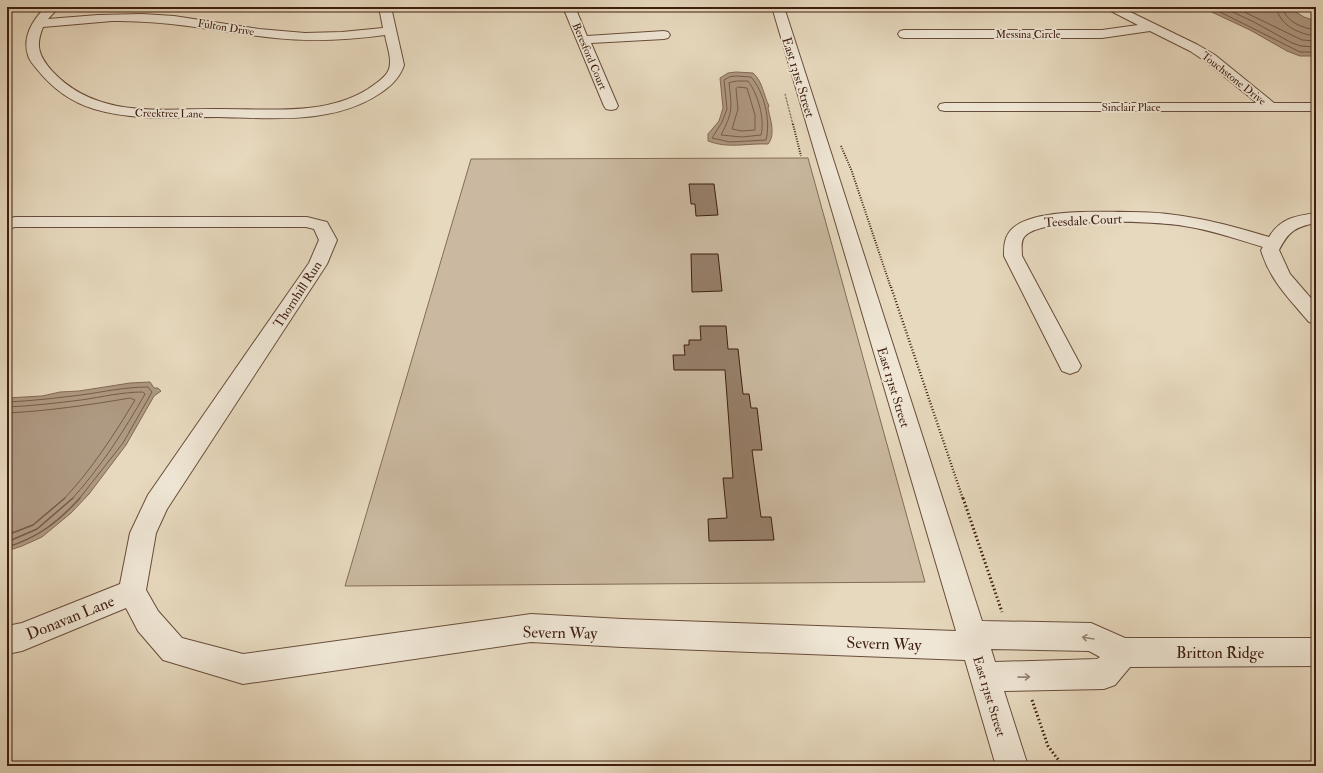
<svg xmlns="http://www.w3.org/2000/svg" width="1323" height="773" font-family="'IM FELL Double Pica',serif">
<style>
.green{fill:#cab9a0;stroke:#846c58}
.water{fill:#ae9982;stroke:#826854}
.lines{fill:none;stroke-linecap:round;stroke-linejoin:round}
.shore-far1{stroke:#765c48;stroke-width:1}
.shore{stroke:#765c48;stroke-width:1.5}
.building{fill:#967f6a;stroke:#3f1e0f}
.minor-casing{stroke:#694d3b;stroke-width:2}
.path-far3{stroke:#3f1e0f;stroke-width:1.5;stroke-dasharray:0.5 1;stroke-linecap:butt}
.path-far2{stroke:#3f1e0f;stroke-width:2;stroke-dasharray:1 1.5;stroke-linecap:butt}
.path-far1{stroke:#3f1e0f;stroke-width:2.5;stroke-dasharray:1 2;stroke-linecap:butt}
.path{stroke:#3f1e0f;stroke-width:3;stroke-dasharray:1.5 2.5;stroke-linecap:butt}
.minor{fill:#efe6d5;fill-rule:evenodd}
.oneway{stroke:#978272}
.labels{text-anchor:middle;stroke-width:3.5;stroke-linejoin:round;paint-order:stroke}
.far-street-label{font-size:11px;fill:#3f1e0f;stroke:#efe6d5}
.street-label{font-size:13px;fill:#3f1e0f;stroke:#efe6d5}
.near-street-label{font-size:16px;fill:#3f1e0f;stroke:#efe6d5}
</style>
<rect width="100%" height="100%" fill="#e7d9be"/>
<filter id="stains"><feTurbulence type="fractalNoise" baseFrequency=".005" numOctaves="4"/><feColorMatrix values="0 0 0 0 .2 0 0 0 0 .09 0 0 0 0 .02 0 0 0 .5 -.17"/></filter>
<radialGradient id="worn" r=".72"><stop offset=".6" stop-color="#630" stop-opacity="0"/><stop offset="1" stop-color="#630" stop-opacity=".3"/></radialGradient>
<path class="green" d="M808 158 925 582 345 586 471 159Z"/>
<g class="water">
<path d="M1201 7H1288L1304 17 1316 21V56H1300L1287 51 1250 30Z"/>
<path d="M736 72 753 73C763 82 763 94 769 106L768 108C770 118 776 135 768 144 747 143 728 149 708 141V134L719 121 723 108 720 78 728 73Z"/>
<path d="M150 382 154 388H158L161 391 154 396 126 445 89 494 71 513 42 537 22 546 7 551V398L42 396 60 392 79 391 130 383Z"/>
</g>
<g class="lines">
<g class="shore-far1">
<path d="M1210 7 1300 52H1316"/>
<path d="M1222 7 1254 22 1292 43 1301 46 1316 47"/>
<path d="M1234 7 1302 40 1316 41"/>
<path d="M1276 7C1280 26 1299 34 1316 36"/>
<path d="M1282 7C1286 22 1302 28 1316 30"/>
<path d="M736 76 751 77C764 92 771 120 766 140L730 142 712 138 722 122 727 109 724 80 729 77Z"/>
<path d="M737 81H748C758 94 765 119 761 135L742 137 721 135C733 112 732 108 729 83Z"/>
<path d="M738 87 747 88 755 115V130L742 131 732 129 738 109 736 89Z"/>
<path d="M7 402C32 401 56 398 81 395 103 392 125 387 148 387L152 392 123 443 79 499"/>
<path d="M7 407C32 406 57 403 81 400 102 397 122 392 143 392L145 394C124 431 101 467 72 499"/>
<path d="M7 413C48 411 89 405 130 398L135 400C114 435 92 469 64 499"/>
</g>
<g class="shore">
<path d="M7 535 33 525 65 498"/>
<path d="M7 542 37 529 73 498"/>
<path d="M7 547C38 538 59 521 80 498"/>
</g>
</g>
<g class="building">
<path d="M689 184H714L718 215 696 216 695 204H691Z"/>
<path d="M691 254H718L722 291 692 292Z"/>
<path d="M700 326H726L728 349H738L743 394H749L751 408H757L762 450H752L761 517H771L774 540 709 541 708 519 727 518 723 478H733L725 370H674L673 355H685L684 345H689V340H701Z"/>
</g>
<g class="lines">
<g class="minor-casing">
<g id="minor">
<path d="M46 7H59L48 19 98 15 142 14 174 16 259 29 305 33 342 32 383 28 379 7H391L404 65C400 78 390 87 379 94 332 125 270 118 217 117 175 117 135 121 94 109 70 102 51 87 36 68 33 64 29 60 28 55 22 37 33 19 46 7ZM112 21C168 20 221 32 275 38 312 42 348 40 385 35 387 47 394 63 387 73 382 80 375 84 368 89 323 117 265 108 214 109 156 109 96 118 52 71 39 56 35 46 43 27Z"/>
<path d="M563 7H575L587 36 664 31 668 32 670 35 668 38 664 39 591 43 618 106 616 109 611 110 606 109 604 106Z"/>
<path d="M772 7H784L982 621 1091 623 1125 638H1316V666L1130 667 1115 685 1104 689 1004 691 1028 766H996L965 660 622 647 531 642 243 684 163 660 138 631 126 608 22 651 7 654V626L22 623 120 584 130 533 148 495 309 263 319 240 314 229 306 227H15L7 229V219L15 217H307L327 222 337 240 327 264 167 509 156 533 146 590 158 611 182 638 243 654 531 614 622 619 956 631ZM991 649 1089 651 1100 657 1097 659 995 662Z"/>
<path d="M1105 7H1120L1198 45 1215 55 1274 103H1316V111H945L940 110 938 107 940 104 945 103H1257L1205 61 1190 51 1150 31 1102 38H904L900 37 898 34 900 31 904 30H1102L1138 25 1107 9Z"/>
<path d="M1132 212C1180 212 1223 223 1269 237 1281 218 1295 216 1316 213V223C1295 227 1289 231 1279 250L1290 274 1316 304V324L1309 322C1290 300 1269 279 1261 250L1263 247C1237 239 1211 230 1184 226 1157 221 1042 217 1025 236 1020 241 1022 249 1022 256L1081 366 1078 371 1070 374 1062 371 1004 256C1004 246 1004 236 1013 228 1035 208 1103 212 1132 212Z"/>
</g>
</g>
<path class="path-far3" d="M785 94 793 125"/>
<g class="path-far2">
<path d="M793 124 801 156"/>
<path d="M841 146 851 169 891 288"/>
</g>
<path class="path-far1" d="M891 287 963 499"/>
<g class="path">
<path d="M963 498 1002 612"/>
<path d="M1032 700 1048 746 1063 766"/>
</g>
<use href="#minor" class="minor"/>
</g>
<defs><path id="oneway-shaft" d="M-6 0H5M1.5-3L5.5 0L1.5 3" fill="none" stroke-width="1.6" stroke-linecap="round" stroke-linejoin="round"/></defs>
<g class="oneway">
<use href="#oneway-shaft" transform="translate(1088 638) rotate(-171)"/>
<use href="#oneway-shaft" transform="translate(1024 677) rotate(-1)"/>
</g>
<g class="labels">
<g class="far-street-label">
<text transform="translate(226 27) rotate(9)" y="4">Fulton Drive</text>
<text x="1028" y="38">Messina Circle</text>
<text transform="translate(590 56) rotate(67)" y="4">Beresford Court</text>
<text transform="translate(1234 78) rotate(38)" y="4">Touchstone Drive</text>
<text x="1131" y="111">Sinclair Place</text>
<text transform="translate(169 113) rotate(1)" y="4">Creektree Lane</text>
</g>
<g class="street-label">
<text transform="translate(799 77) rotate(73)" y="5">East 131st Street</text>
<text transform="translate(1083 220) rotate(-3)" y="5">Teesdale Court</text>
<text transform="translate(297 294) rotate(-57)" y="5">Thornhill Run</text>
<text transform="translate(894 387) rotate(73)" y="5">East 131st Street</text>
<text transform="translate(990 696) rotate(73)" y="5">East 131st Street</text>
</g>
<g class="near-street-label">
<text transform="translate(70 617) rotate(-22)" y="6">Donavan Lane</text>
<text transform="translate(560 632) rotate(1)" y="6">Severn Way</text>
<text transform="translate(884 643) rotate(2)" y="6">Severn Way</text>
<text x="1220" y="658">Britton Ridge</text>
</g>
</g>
<rect width="1323" height="773" fill="none" stroke="#e7d9be" stroke-width="24"/>
<rect x="8" y="8" width="1307" height="757" fill="none" stroke="#3f1e0f" stroke-width="2"/>
<rect x="12" y="12" width="1299" height="749" fill="none" stroke="#3f1e0f"/>
<rect width="100%" height="100%" filter="url(#stains)"/>
<rect width="100%" height="100%" fill="url(#worn)"/>
</svg>
